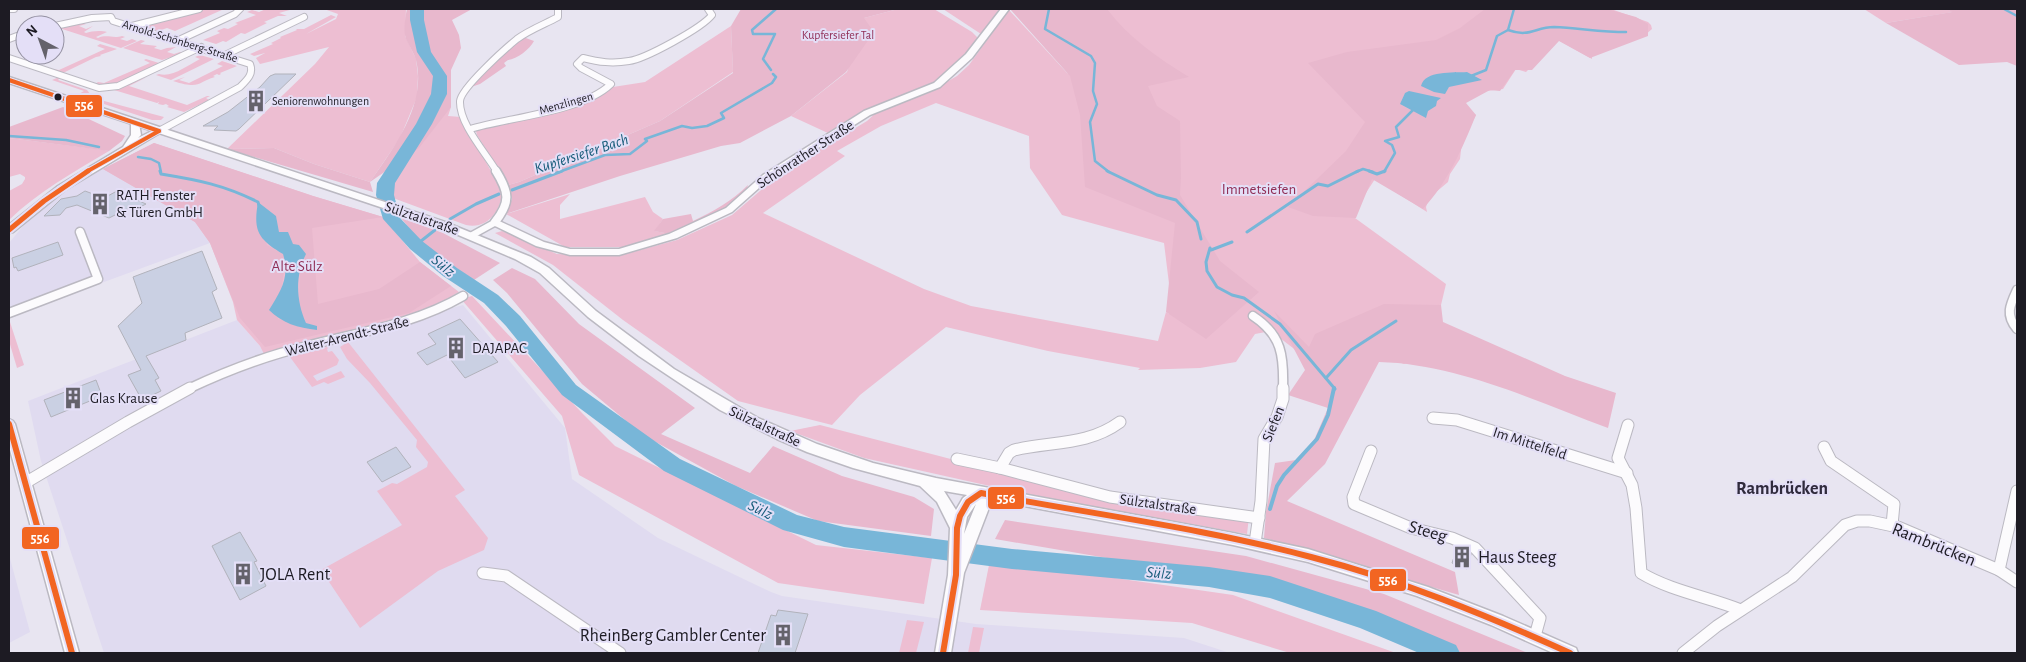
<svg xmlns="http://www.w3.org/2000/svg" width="2026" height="662" font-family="'Alegreya Sans',sans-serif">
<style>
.built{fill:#e0dbf0}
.green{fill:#edbed2;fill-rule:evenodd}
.forest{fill:#e8b8cd;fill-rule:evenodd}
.water{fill:#78b6d8}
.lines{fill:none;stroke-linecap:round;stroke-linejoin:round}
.stream-far2{stroke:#78b6d8;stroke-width:2.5}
.stream-far1{stroke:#78b6d8;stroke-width:3}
.stream{stroke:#78b6d8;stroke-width:4}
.river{fill:#78b6d8;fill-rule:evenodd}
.building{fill:#cad0e3;stroke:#b1b2bb}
.minor-far2-casing{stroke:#bbb9c2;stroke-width:8}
.minor-far1-casing{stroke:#bbb9c2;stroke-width:11}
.minor-casing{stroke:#bbb9c2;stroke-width:13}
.tertiary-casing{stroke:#bbb9c2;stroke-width:3}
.secondary-casing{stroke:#bbb9c2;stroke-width:3}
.minor-far2{stroke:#fcfbfd;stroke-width:6}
.minor-far1{stroke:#fcfbfd;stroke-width:8}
.minor{stroke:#fcfbfd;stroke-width:11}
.tertiary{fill:#fcfbfd;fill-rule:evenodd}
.secondary{fill:#fcfbfd;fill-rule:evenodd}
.bus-1-far2-casing{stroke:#e4dff7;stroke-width:6}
.bus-1-far1-casing{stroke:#e4dff7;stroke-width:9}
.bus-1-casing{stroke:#e4dff7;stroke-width:10}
.bus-1-far2{stroke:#f26522;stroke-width:4}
.bus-1-far1{stroke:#f26522;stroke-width:5}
.bus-1{stroke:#f26522;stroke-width:6}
.bus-dot{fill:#1d1b23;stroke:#e4dff7;stroke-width:2}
.labels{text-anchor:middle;stroke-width:4;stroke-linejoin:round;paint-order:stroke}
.far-park-label{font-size:12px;fill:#902e56;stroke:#e4dff7}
.far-street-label{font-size:12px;fill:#1d1b23;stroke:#e4dff7}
.far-poi-label{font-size:12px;fill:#1d1b23;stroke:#e4dff7;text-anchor:start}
.street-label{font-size:15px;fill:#1d1b23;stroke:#e4dff7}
.park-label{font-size:15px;fill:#902e56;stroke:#e4dff7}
.poi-label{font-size:15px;fill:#1d1b23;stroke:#e4dff7;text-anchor:start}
.water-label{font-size:16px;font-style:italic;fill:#175c7a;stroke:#e4dff7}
.quarter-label{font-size:18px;font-weight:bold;fill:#302b3d;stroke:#e4dff7}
.near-street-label{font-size:18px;fill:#1d1b23;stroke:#e4dff7}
.near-poi-label{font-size:18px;fill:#1d1b23;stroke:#e4dff7;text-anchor:start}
.line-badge{stroke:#e4dff7;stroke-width:2}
.badge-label{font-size:14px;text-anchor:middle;font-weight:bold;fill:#fff}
</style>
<rect width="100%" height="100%" fill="#e8e5f1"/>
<g class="built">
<path d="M102 168 195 222 210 243 9 317V243L39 207Z"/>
<path d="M463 305 565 428 572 479 658 538 771 592 782 596 976 624 1184 638 1230 653H104L41 461 28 401 237 320 260 346 416 318Z"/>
<path d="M9 555 30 632 9 643Z"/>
</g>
<g class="green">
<path d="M204 9H224L175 31 167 28 158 31 142 26 200 10H207Z"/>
<path d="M266 9H293L279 13 287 16H278L264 22 267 23 245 34 241 33 226 42 223 41 216 44 203 40 220 33 217 31 224 28 228 29 238 24 235 23 256 15 247 12 252 10 259 12Z"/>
<path d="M324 9H406L405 36 416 59 418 76 417 97 400 138 370 182 314 164 274 148 227 149 315 64 329 47 260 64 256 58 265 53 254 56 250 54 273 44 271 43 281 38 280 37 297 30 296 29H304L331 15 336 17 306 34 336 19 338 14Z"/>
<path d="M898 9H934L972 32 978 38 961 60 934 83 875 106 830 134 791 116 847 72 864 18Z"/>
<path d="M943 9H1001L981 34Z"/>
<path d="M1028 9H1611L1648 22 1651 25 1652 29 1645 35 1592 54V59L1558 40 1526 72 1516 69 1503 89 1479 92 1460 106 1476 115 1462 141 1460 159 1450 174 1448 182 1429 198 1426 207 1427 212 1375 179 1362 199 1355 218 1446 284 1441 305 1421 357 1404 364 1379 353 1329 376 1271 331 1255 334 1236 362 1200 368 1138 370 1140 368 1048 351 946 327 860 395 832 425 738 401 623 320 553 265 495 233 502 231 557 254 618 256 677 240 732 215 781 173 867 121 880 109 926 94 957 76 969 65 1009 10 1068 74ZM936 103 1029 136 1030 168 1062 215 1164 243 1171 300 1169 314 1166 312 1158 341 971 306 924 289 763 213 845 156 837 151 881 126Z"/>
<path d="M1864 9H1947L1953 12 1886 23Z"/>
<path d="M75 23H84L86 24 79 26 86 29 93 26 84 32 86 33C91 31 101 30 107 32L96 37 98 38C107 34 113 39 122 36L125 37 120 39 127 41 132 39 137 41 121 48 59 28 75 25Z"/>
<path d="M731 26 733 72 660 121 519 182 508 185 477 135 476 131 480 128 578 104 605 93 613 87 645 82Z"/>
<path d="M141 40 145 41 140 44 157 46 154 48 161 50 167 48 176 47 167 52 174 54 180 52 184 53 162 60 123 48Z"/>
<path d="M100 44 117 49 100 55 101 56 96 57 65 72 61 73 51 69 59 70 105 49 97 46Z"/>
<path d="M200 55 214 59 171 80 156 75 159 74C172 78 188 65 200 59L195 57Z"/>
<path d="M146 59 159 63C140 73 117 90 95 84L98 82 104 83 150 63 144 60Z"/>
<path d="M222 61 237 66 220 73 221 74 219 75 217 74 213 76 215 77C197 82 201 90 173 81L185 77 179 80 189 83 223 66 217 64Z"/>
<path d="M59 77 60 78 58 80 87 90 93 98 164 117 161 120H152L77 95 84 91 52 80Z"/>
<path d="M147 77 129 86 187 105 207 96H210L206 98 209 100 184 112 167 107 169 106 166 104 163 105 158 104 159 102 157 103 114 90Z"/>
<path d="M451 107 448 116 461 117 502 191C502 210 487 230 466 225L385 195 438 109Z"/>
<path d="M9 138 104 150 109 151C74 172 39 191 9 220V191L22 184 25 179V177L20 174 9 177Z"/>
<path d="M154 143 313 196 383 217 420 262 459 292 416 318 265 356 260 346 237 320 233 302 210 243 195 222 103 169Z"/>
<path d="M570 194 560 205V219L645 197 653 212 663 219 655 231 670 234 625 247H565L506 214Z"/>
<path d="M472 296 582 413 615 446 816 545 932 558 924 604 778 583 579 475 562 416 461 299Z"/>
<path d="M9 319 24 365 17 368 9 341Z"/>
<path d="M348 342 465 490 455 496 488 538 484 550 438 571 360 628 321 570 402 525 377 491 392 483 397 484 427 467 428 462 416 447 417 440 370 383 347 359 340 347Z"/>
<path d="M330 346 327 349 328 352 332 351 339 360 337 365 313 376 317 381 341 371 345 377 328 384 324 382 312 387 290 357Z"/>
<path d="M820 425 1104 499 1249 517 1247 534 1049 499 864 458 790 431Z"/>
<path d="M990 560 1233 595 1396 653H1290L1192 623 980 610Z"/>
<path d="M907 620 924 622 916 653H899Z"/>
<path d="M973 627 984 628 979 653H968Z"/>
</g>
<g class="forest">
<path d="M407 9H472L452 20 459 35 461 48 451 70V107L419 148 370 182 373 192 227 149 274 148 314 164 370 182C394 147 427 105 416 60 414 53 409 46 406 39 403 31 405 18 407 9Z"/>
<path d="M741 9H898L864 18 874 32 846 72 791 116 740 143 721 146 620 176 506 214 512 199 508 185 519 182 660 121 733 73 731 26Z"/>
<path d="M1010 9H1107C1129 38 1158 58 1189 77L1148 86 1157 106 1180 121 1181 178 1180 195 1220 261 1259 292 1206 339 1166 312 1175 223 1085 187 1080 115 1070 76Z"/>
<path d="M1485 9H1607L1636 17 1648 24V36L1590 58 1559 41 1532 70H1515L1500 91 1490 90 1466 103 1476 115C1462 149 1448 182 1423 209L1372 179 1356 218 1313 216 1288 207 1346 151 1365 122 1308 63 1347 52 1436 40 1460 28ZM1467 72 1481 79 1449 87 1428 76ZM1405 93 1436 106C1423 115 1412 112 1400 104Z"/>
<path d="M1947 9H2017V66L2007 62 1959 65 1886 23 1952 12Z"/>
<path d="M523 37 534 41C530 49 517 59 508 60L504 63 506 66 480 84 468 88Z"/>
<path d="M63 107 125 136 122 141 109 151 9 138V127Z"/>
<path d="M154 143 313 196 383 217 312 228 318 304 379 289 420 262 451 286 409 313 265 347 240 318 210 243 195 222 103 169ZM258 202 276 216 279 232 293 244 300 266 299 308 306 323 317 326 278 319 285 263 283 254 267 245Z"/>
<path d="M748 185 746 192 729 208 670 234 654 231 663 219 691 214 693 221C714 211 732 201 748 185Z"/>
<path d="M401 218 443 233 500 263 474 280 423 245Z"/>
<path d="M512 268 535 279 579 324 695 408 661 434 750 473 773 446 842 476 914 497 934 509 931 536 818 521 736 486 643 435 582 384 507 293 493 280Z"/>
<path d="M1384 304 1441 305 1443 322 1565 376 1616 393 1608 428C1535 401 1458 364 1379 362L1325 464 1287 501 1455 572 1459 595 1264 538 1266 512 1275 463 1296 460 1311 447 1328 408 1288 395 1305 370 1274 311 1309 347 1315 334Z"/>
<path d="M1005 520 1246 556 1384 594 1528 653H1455L1351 612 1195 573 995 539Z"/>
</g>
<g class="water">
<path d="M1467 72 1482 80 1449 87 1445 94 1434 92 1421 86C1425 70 1453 73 1467 72Z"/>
<path d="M1409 91 1441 98 1437 101 1436 106 1428 111 1426 118 1400 104 1405 93Z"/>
<path d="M258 202 276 216 279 232H288L293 244 299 245 306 254C295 275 296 301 306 323L317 326V330C298 328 282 323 269 310 281 290 290 278 283 254 258 239 253 231 258 202Z"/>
</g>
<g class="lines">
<g class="stream-far2">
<path d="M1049 9 1045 29 1091 56 1095 63 1093 91 1097 104 1090 122 1095 161 1109 172"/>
<path d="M2004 9 2017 16"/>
<path d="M1508 30C1530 38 1535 27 1554 27 1578 28 1602 32 1626 32"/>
<path d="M771 70 763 59 775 34H753L752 30 776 9"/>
<path d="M1471 76 1486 70 1497 36 1508 30 1514 9"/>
<path d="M9 136 66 140 99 147"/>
<path d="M138 157 151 159 159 163 161 172"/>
<path d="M559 172 605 155 630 154 647 141 645 139 682 126 692 128 707 126 724 118 721 113 772 83 776 77 773 74"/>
<path d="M1356 172 1363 169 1373 172"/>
<path d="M1384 172 1395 153 1392 145 1385 141 1399 137 1396 127 1414 109"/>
</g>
<g class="stream-far1">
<path d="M160 171 161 174C198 180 224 185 258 202L259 206"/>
<path d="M1107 171 1157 195 1176 200 1197 222 1201 239"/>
<path d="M1369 171 1377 174 1385 171"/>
<path d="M512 190 562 171"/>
<path d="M450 219 476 204 499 194"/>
<path d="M1247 232 1318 184 1328 186 1358 171"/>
<path d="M416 245 435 230"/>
<path d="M1210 248 1206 262 1207 271 1217 287 1232 295 1244 298 1280 324 1335 389"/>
<path d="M1211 250 1232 242"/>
<path d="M1326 378 1351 350 1396 321"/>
</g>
<path class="stream" d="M1270 509 1277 486 1284 475 1317 439 1328 415 1334 388"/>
<path class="river" d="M410 9H424V20L431 52 447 76V94L432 124 395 183 394 195 400 218 422 241 457 268 498 295 520 316 576 385 680 459 797 515 844 527 1012 549 1209 567 1270 576 1376 611 1456 645 1460 653H1419L1360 628 1270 598 1209 587 1012 569 844 547 783 530 664 471 562 395 506 326 484 303 443 276 410 249 383 219 376 195 377 183 416 124 431 94 433 76 417 52 410 20Z"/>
</g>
<g class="building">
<path d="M275 74H296L239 129 236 131 214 130 218 126H203L228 112 260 87 270 76Z"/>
<path d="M85 191 104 198 117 191 146 204 136 209 131 207 109 218 77 205 66 208 60 215 44 216 61 199 77 196Z"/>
<path d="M58 242 63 255 18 271 16 267 14 268 12 258Z"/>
<path d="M202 251 217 289 212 292 222 318 185 333 186 340 146 356 159 378 155 380 161 391 142 400 128 375 141 370 118 326 142 303 133 277Z"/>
<path d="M460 319 498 362 465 378 447 355 427 365 417 353 436 344 428 334Z"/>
<path d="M96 380 102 396 51 417 44 400Z"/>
<path d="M396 447 411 467 382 482 367 462Z"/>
<path d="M240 532 257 561 254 562 266 586 240 600 212 546Z"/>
<path d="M1457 548 1471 554 1467 569 1452 563Z"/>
<path d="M778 610 808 614 795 653H758L771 615 776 616Z"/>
</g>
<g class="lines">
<g class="minor-far2-casing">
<g id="minor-far2">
<path d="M9 9H14"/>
<path d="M55 26 92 18 111 17 113 21 250 64C254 74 247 80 240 87L159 131"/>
<path d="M132 26 199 9"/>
<path d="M9 39 25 33"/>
<path d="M179 40 235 14 240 9"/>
<path d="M225 55 304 17"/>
<path d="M9 58 99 88 118 86 201 47"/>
<path d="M470 129C510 117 582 112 611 84L581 68 577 64 583 58C599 62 612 64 629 61 645 59 702 28 712 15L708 9"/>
<path d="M497 172C486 153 459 124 460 101 461 88 506 48 517 39 529 30 545 24 558 17V9"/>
</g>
</g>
<g class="minor-far1-casing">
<g id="minor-far1">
<path d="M495 222C511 202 509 192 496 171"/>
<path d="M2017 290C2010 305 2005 315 2017 329"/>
<path d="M9 313 98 279 80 232"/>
<path d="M1253 316C1282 335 1284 356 1283 389"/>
<path d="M188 389C226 371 265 356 307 346 360 332 415 324 463 296"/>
</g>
</g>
<g class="minor-casing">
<g id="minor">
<path d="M1433 418 1457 420 1627 473"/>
<path d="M1628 425 1618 458 1632 485 1636 508 1641 573C1671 591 1709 597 1741 610"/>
<path d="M1824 447 1831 461 1894 504 1892 525"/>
<path d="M1371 451 1353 497 1354 504 1411 528 1452 538 1475 548 1540 618 1535 636"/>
<path d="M957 459 1000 468 1110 497 1259 518"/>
<path d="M1000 468 1009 453 1014 450C1052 441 1087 446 1120 422"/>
<path d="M25 483 128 422 190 388"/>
<path d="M1255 543 1261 501 1264 439 1277 417 1283 399V388"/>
<path d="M1999 570 2017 582"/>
<path d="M483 573 506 576 620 653"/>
<path d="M1683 653 1717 626 1792 577 1845 525 1857 521H1870L1898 527 1999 570 2017 491"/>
</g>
</g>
<g class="tertiary-casing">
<g id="tertiary">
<path d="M1001 9H1009L972 58 940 87 870 115 769 179 732 212 677 238 619 255H570L536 246 495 226 475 237H467L466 235 495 219 544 242 570 249H619L669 234 726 208 763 175 864 111 934 83 966 54Z"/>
<path d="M135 120 139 123 141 135 138 138 156 129H162L163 131 65 190 13 232 9 233V225L58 186 123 147 131 135V123Z"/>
<path d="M9 419 13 421 15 424 79 653H65L9 446Z"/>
</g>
</g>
<g class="secondary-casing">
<path id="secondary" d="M9 77 445 222 531 257 549 268 596 311 674 369 758 418 817 444 873 463 936 478 1233 533 1308 549 1428 587 1503 616 1576 648 1578 653H1553L1491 625 1417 596 1308 562 1233 545 992 500 964 573 951 653H935L948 575 950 528 937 502 920 486 853 468 807 452 777 439 720 410 639 356 588 317 540 273 515 259 437 226 9 83ZM944 491 967 495 963 498 956 510ZM976 504 964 534 967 517Z"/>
</g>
<use href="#minor-far2" class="minor-far2"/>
<use href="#minor-far1" class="minor-far1"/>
<use href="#minor" class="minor"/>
<use href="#tertiary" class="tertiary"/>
<use href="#secondary" class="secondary"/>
<g class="bus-1-far2-casing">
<g id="bus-1-far2">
<path d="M9 80 159 131"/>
<path d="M86 172 159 131"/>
</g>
</g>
<g class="bus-1-far1-casing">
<path id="bus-1-far1" d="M9 230 44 201 88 171"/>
</g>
<g class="bus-1-casing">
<g id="bus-1">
<path d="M9 424 72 653"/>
<path d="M943 653 956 575 957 528 960 516 968 502 981 493C1091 514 1203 528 1311 557 1401 580 1486 615 1570 653"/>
</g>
</g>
<use href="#bus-1-far2" class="bus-1-far2"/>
<use href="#bus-1-far1" class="bus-1-far1"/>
<use href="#bus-1" class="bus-1"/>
</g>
<defs>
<g id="building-bare" transform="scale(1.725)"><path d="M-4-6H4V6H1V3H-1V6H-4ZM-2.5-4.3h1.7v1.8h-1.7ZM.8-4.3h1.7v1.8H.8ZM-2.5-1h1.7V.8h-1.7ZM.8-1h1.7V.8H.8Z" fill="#64626b" stroke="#e4dff7" stroke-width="2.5" paint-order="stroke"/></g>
</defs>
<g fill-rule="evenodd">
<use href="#building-bare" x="256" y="101"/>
<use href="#building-bare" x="100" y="204"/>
<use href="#building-bare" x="456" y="348"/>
<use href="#building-bare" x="73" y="398"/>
<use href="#building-bare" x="1462" y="557"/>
<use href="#building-bare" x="243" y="574"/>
<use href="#building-bare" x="783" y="635"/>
</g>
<circle class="bus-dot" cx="58" cy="97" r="4.5"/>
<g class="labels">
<g class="far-park-label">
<text x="838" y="39">Kupfersiefer Tal</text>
</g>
<g class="far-street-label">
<text transform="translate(180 41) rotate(17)" y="4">Arnold-Schönberg-Straße</text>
<text transform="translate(566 103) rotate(-16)" y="4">Menzlingen</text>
</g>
<g class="far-poi-label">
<text x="272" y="105">Seniorenwohnungen</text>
</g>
<g class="street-label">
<text transform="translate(805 154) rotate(-33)" y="5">Schönrather Straße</text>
<text transform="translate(422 218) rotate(19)" y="5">Sülztalstraße</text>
<text transform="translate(347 336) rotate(-14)" y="5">Walter-Arendt-Straße</text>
<text transform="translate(1273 424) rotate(-68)" y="5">Siefen</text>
<text transform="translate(765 426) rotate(25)" y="5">Sülztalstraße</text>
<text transform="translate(1530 443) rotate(18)" y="5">Im Mittelfeld</text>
<text transform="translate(1158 504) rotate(8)" y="5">Sülztalstraße</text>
</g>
<g class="park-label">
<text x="1259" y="194">Immetsiefen</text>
<text x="297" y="271">Alte Sülz</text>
</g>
<g class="poi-label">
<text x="116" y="200">RATH Fenster<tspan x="116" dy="17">&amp; Türen GmbH</tspan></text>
<text x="472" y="353">DAJAPAC</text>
<text x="90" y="403">Glas Krause</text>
</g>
<g class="water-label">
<text transform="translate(581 153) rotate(-18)" y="6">Kupfersiefer Bach</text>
<text transform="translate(444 265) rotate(40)" y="6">Sülz</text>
<text transform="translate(761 509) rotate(26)" y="6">Sülz</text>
<text transform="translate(1159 572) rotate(5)" y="6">Sülz</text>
</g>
<g class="quarter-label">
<text x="1782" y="494">Rambrücken</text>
</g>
<g class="near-street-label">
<text transform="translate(1428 531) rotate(16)" y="6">Steeg</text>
<text transform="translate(1934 544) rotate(22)" y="6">Rambrücken</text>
</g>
<g class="near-poi-label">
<text x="1478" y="563">Haus Steeg</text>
<text x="260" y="580">JOLA Rent</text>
<text x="766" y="641" text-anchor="end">RheinBerg Gambler Center</text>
</g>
</g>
<g class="line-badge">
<rect x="65" y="94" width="38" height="24" rx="5" fill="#f26522"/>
<rect x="987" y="486" width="38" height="24" rx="5" fill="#f26522"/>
<rect x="21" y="526" width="39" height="24" rx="5" fill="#f26522"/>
<rect x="1369" y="568" width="38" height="24" rx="5" fill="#f26522"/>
</g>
<g class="badge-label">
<text x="84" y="110">556</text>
<text x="1006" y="503">556</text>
<text x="40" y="543">556</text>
<text x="1388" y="585">556</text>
</g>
<rect width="2026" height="662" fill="none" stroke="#1d1b23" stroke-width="20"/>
<g transform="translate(40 40) rotate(319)"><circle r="24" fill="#e4dff7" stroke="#9491a2"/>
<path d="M0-4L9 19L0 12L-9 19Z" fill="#64626b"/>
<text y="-8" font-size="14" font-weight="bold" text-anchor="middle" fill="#1d1b23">N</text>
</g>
</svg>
